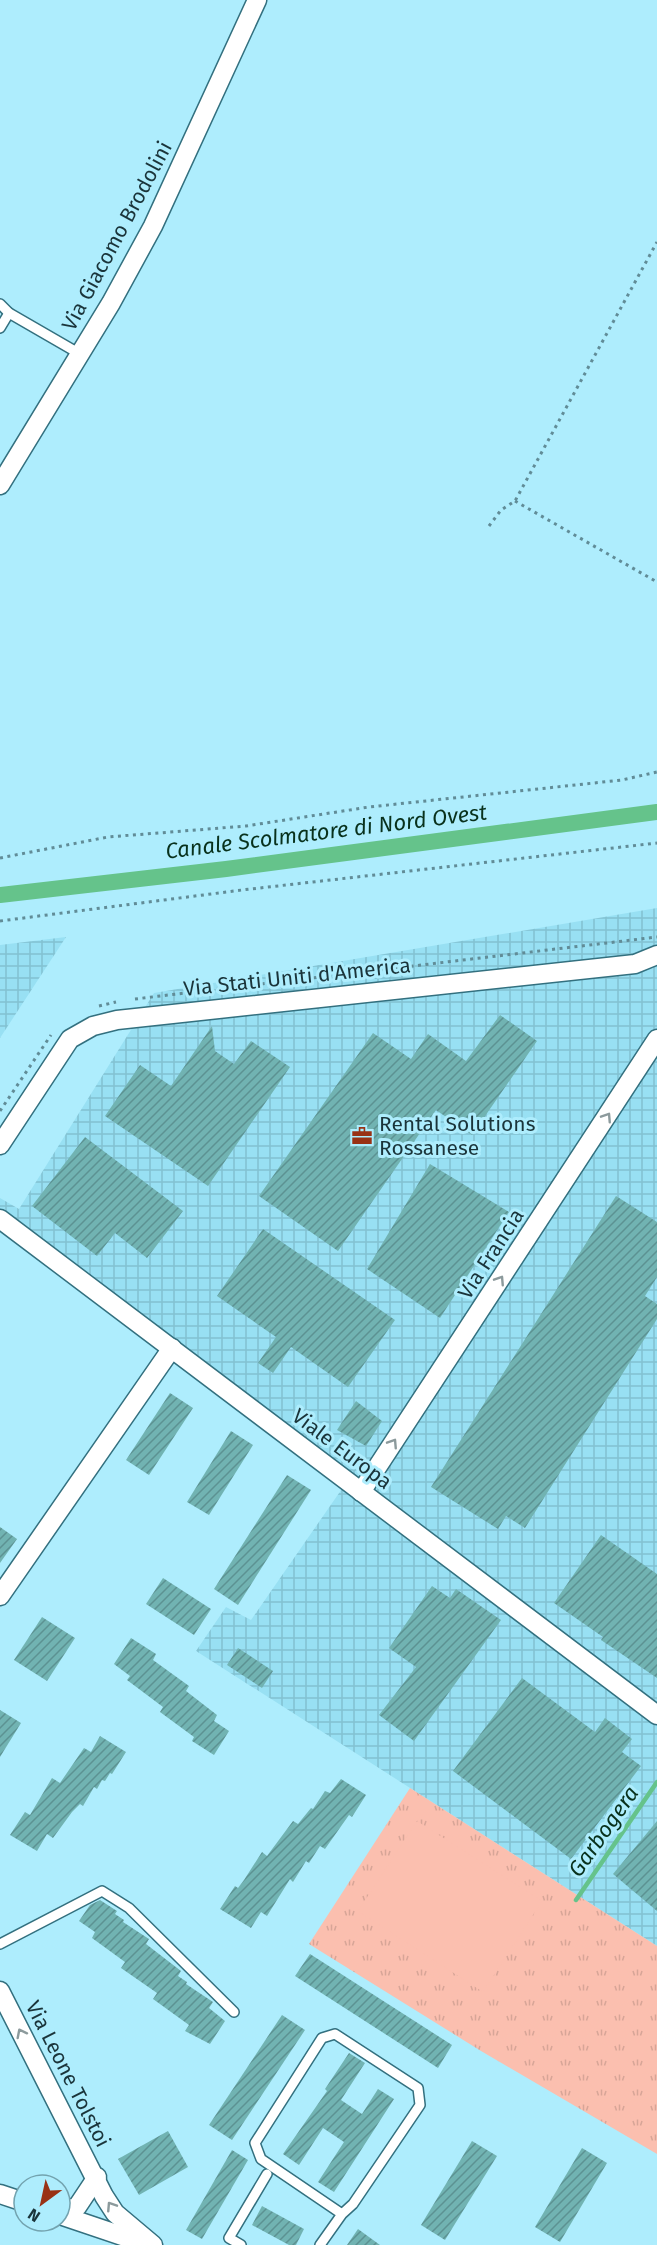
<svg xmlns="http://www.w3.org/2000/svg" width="657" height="2245" font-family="'Fira Sans',sans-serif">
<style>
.industrial{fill:url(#industrial-grid)}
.grass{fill:url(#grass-tufts)}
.pitch{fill:#fbbfaf}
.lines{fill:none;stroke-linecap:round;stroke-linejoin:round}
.stream{stroke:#65c38b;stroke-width:4.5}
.canal{stroke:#65c38b;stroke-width:16}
.building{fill:url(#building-hatch)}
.service-casing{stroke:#33707f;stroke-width:12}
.minor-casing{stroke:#33707f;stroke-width:21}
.path{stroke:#618c97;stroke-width:3;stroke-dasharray:3 4.5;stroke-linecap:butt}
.service{stroke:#fff;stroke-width:9}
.minor{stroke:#fff;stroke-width:18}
.oneway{stroke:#8c9a9c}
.labels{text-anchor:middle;stroke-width:6;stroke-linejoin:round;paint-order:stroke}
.street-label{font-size:21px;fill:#1a343a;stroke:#aeedfd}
.poi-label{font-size:21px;fill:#1a343a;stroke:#aeedfd;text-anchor:start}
.water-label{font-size:22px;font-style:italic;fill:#08311c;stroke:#aeedfd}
</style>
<defs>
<pattern id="industrial-grid" width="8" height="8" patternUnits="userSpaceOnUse" patternTransform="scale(1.5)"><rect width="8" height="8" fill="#98e0f3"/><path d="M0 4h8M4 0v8" fill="none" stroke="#82c1d1"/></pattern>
<pattern id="grass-tufts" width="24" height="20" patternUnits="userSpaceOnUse" patternTransform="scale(1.5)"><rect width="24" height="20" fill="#fbbfaf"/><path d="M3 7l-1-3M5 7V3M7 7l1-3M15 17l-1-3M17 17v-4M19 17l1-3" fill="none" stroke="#d7a597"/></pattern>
<pattern id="building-hatch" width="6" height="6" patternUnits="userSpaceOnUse" patternTransform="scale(1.5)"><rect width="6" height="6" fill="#71b3b2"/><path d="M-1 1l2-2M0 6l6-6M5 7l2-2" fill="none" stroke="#5c9292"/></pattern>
</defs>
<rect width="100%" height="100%" fill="#aeedfd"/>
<g class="industrial">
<path d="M657 908V1946L196 1651 226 1607 251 1620 346 1483 0 1227V1198L19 1209 154 993Z"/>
<path d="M66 937 0 1038V945Z"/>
</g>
<path class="grass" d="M410 1788 657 1946V2154L481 2051 309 1944Z"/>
<path class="pitch" d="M417 1821 542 1901 483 1992 358 1911Z"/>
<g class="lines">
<path class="stream" d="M576 1900 657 1782"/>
<path class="canal" d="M0 895 226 869 657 812"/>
</g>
<g class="building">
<path d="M500 1015 537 1041 472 1135 436 1110 338 1251 259 1196 373 1033 411 1059 428 1034 466 1061Z"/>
<path d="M212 1026 215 1051 234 1064 251 1041 290 1067 208 1186 105 1116 140 1065 171 1086Z"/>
<path d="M85 1137 183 1211 147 1258 115 1233 97 1256 32 1206Z"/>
<path d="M430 1164 509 1212 440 1318 367 1269Z"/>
<path d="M616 1196 657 1222V1277L645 1296 657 1304V1319L525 1528 506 1516 498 1529 431 1487Z"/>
<path d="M263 1229 395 1320 348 1387 291 1347 273 1373 258 1363 276 1337 217 1296Z"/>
<path d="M170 1393 193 1408 149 1475 126 1460Z"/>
<path d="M356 1401 382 1421 366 1446 337 1430Z"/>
<path d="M231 1431 253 1445 209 1515 187 1502Z"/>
<path d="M287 1475 311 1490 238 1605 214 1589Z"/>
<path d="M0 1527 17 1539 0 1563Z"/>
<path d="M601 1535 657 1574V1678L601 1640 603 1637 554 1603Z"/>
<path d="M163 1578 211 1609 194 1635 146 1604Z"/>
<path d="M432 1586 450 1598 456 1589 501 1620 414 1741 379 1715 416 1667 389 1648Z"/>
<path d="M42 1617 75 1638 47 1681 14 1660Z"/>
<path d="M131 1638 156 1654 153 1660 189 1686 186 1691 217 1715 214 1721 229 1731 214 1755 192 1741 194 1737 160 1712 163 1707 127 1680 130 1676 114 1664Z"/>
<path d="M238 1648 273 1671 262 1688 227 1665Z"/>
<path d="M522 1678 595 1732 605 1718 632 1739 622 1752 641 1766 571 1859 453 1771Z"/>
<path d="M0 1710 21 1723 0 1757Z"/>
<path d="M100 1736 126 1752 112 1774 110 1773 105 1781 102 1780 97 1789 94 1787 83 1806 80 1804 72 1812 53 1838 47 1834 37 1851 10 1835 25 1812 30 1815 52 1778 60 1783 84 1748 91 1752Z"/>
<path d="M341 1779 366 1795 352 1817 349 1815 325 1849 320 1846 309 1863 306 1861 293 1882 290 1879 267 1916 261 1912 251 1928 220 1909 235 1886 238 1888 244 1880 262 1852 267 1856 293 1821 298 1824 311 1808 313 1809 325 1791 330 1793Z"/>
<path d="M657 1821V1911L613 1874Z"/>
<path d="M100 1900 117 1911 115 1914 124 1920 123 1922 149 1939 146 1944 181 1971 178 1976 187 1982 186 1984 213 2002 209 2008 225 2021 210 2044 185 2031 189 2025 153 1999 157 1993 121 1968 125 1962 92 1938 95 1932 79 1921 90 1905Z"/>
<path d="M310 1954 452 2045 438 2068 295 1976Z"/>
<path d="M282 2015 305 2030 232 2140 209 2125Z"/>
<path d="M349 2053 365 2063 341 2100 362 2114 378 2089 394 2099 334 2192 318 2182 344 2142 323 2128 299 2165 283 2154 327 2091 325 2089Z"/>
<path d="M168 2131 188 2167 139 2195 118 2159Z"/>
<path d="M472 2141 497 2156 445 2240 421 2225Z"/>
<path d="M582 2148 607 2163 560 2242 535 2227Z"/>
<path d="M232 2150 248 2160 202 2239 186 2230Z"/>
<path d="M262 2206 304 2229 296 2245H289L252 2225Z"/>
<path d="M358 2229 380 2245H347Z"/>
</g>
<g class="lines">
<g class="service-casing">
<g id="service">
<path d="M0 304 9 313 80 354"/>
<path d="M0 328 9 313"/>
<path d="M0 1944 102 1891 129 1908 234 2012"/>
<path d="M241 2245 229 2238 267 2174"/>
<path d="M320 2245 342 2214 353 2204 420 2105 418 2088 335 2034 322 2038 255 2143 261 2159 342 2214"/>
</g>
</g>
<g class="minor-casing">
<g id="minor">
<path d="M0 485 111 303 153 226 257 0"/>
<path d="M0 1145 70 1039 93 1026 117 1020 635 964 657 955"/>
<path d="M0 1219 657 1715"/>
<path d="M361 1492 657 1039"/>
<path d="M0 1596 172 1348"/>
<path d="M0 1991 104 2196 115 2213 153 2245"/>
<path d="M0 2194 24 2202"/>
<path d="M60 2211 77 2207 97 2177"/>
<path d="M60 2215 143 2243"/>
</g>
</g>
<g class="path">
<path d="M515 501 657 582"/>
<path d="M489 526 501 510 515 501 657 242"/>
<path d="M0 858 108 837 246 826 369 807 622 780 657 772"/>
<path d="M0 921 242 890 657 843"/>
<path d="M135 999 657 937"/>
<path d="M99 1006 116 1002"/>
<path d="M0 1111 51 1035"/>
</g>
<use href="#service" class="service"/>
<use href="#minor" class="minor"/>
</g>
<defs><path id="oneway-chevron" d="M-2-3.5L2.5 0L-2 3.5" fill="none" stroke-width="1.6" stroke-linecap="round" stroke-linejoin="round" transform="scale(1.5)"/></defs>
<g class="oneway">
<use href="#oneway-chevron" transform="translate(607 1117) rotate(-57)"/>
<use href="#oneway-chevron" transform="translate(500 1280) rotate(-57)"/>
<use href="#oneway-chevron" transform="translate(393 1443) rotate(-57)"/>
<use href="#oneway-chevron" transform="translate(21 2033) rotate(-117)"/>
<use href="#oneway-chevron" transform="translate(111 2206) rotate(-123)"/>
</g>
<defs>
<g id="office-bare" transform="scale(1.62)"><path d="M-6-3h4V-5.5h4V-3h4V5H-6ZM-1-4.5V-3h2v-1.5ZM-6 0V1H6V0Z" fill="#993215" stroke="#aeedfd" stroke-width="2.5" paint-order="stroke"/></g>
</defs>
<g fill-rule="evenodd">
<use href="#office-bare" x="362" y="1136"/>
</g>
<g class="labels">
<g class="street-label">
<text transform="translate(117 236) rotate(-62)" y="7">Via Giacomo Brodolini</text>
<text transform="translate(297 977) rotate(-6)" y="7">Via Stati Uniti d'America</text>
<text transform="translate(491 1254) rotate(-57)" y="7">Via Francia</text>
<text transform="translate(342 1449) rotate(37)" y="7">Viale Europa</text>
<text transform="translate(68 2074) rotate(63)" y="7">Via Leone Tolstoi</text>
</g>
<g class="poi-label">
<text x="379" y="1131">Rental Solutions<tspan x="379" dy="24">Rossanese</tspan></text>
</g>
<g class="water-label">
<text transform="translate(326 831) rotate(-7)" y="8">Canale Scolmatore di Nord Ovest</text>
<text transform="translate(603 1831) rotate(-55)" y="8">Garbogera</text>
</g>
</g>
<g transform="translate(42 2203) rotate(213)"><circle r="28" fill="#aeedfd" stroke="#73a3af" stroke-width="1.5"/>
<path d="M0-4.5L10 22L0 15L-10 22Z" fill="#993215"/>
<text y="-9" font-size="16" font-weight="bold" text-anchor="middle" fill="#1a343a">N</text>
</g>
</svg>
